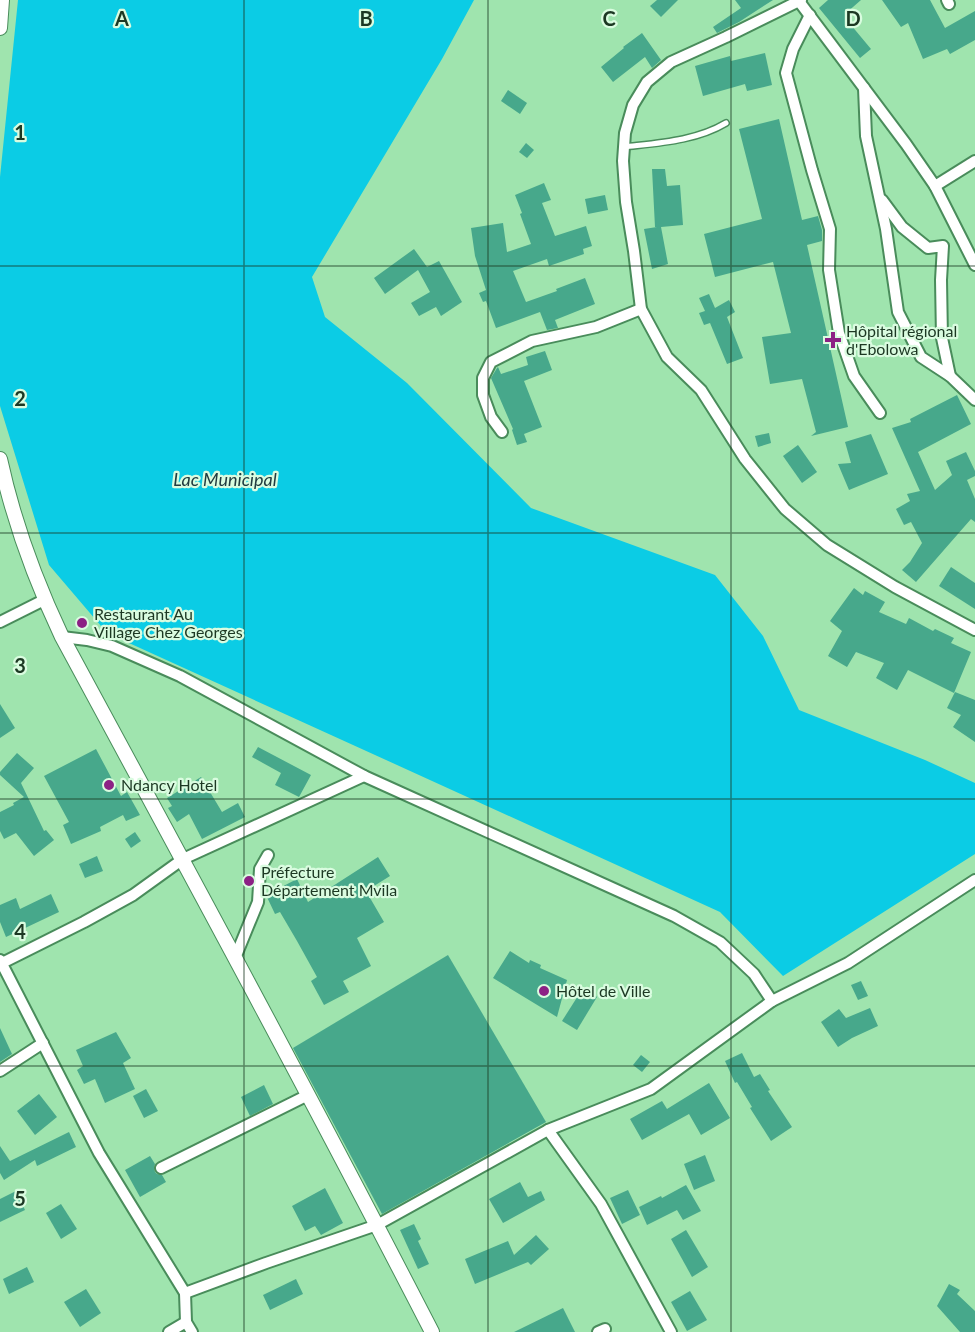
<svg xmlns="http://www.w3.org/2000/svg" width="975" height="1332" font-family="Lato,sans-serif">
<style>
.water{fill:#0bcce5}
.building{fill:#47a88b}
.lines{fill:none;stroke-linecap:round;stroke-linejoin:round}
.service-casing{stroke:#498c5b;stroke-width:8}
.minor-casing{stroke:#498c5b;stroke-width:14}
.tertiary-casing{stroke:#498c5b;stroke-width:16}
.service{stroke:#fff;stroke-width:5}
.minor{stroke:#fff;stroke-width:10}
.tertiary{stroke:#fff;stroke-width:14}
.grid{fill:none;stroke:#1c3823;stroke-width:1.5;stroke-opacity:0.55}
.poi-dot{fill:#8c2185;stroke:#dafce0;stroke-width:2}
.labels{text-anchor:middle;stroke-width:4.5;stroke-linejoin:round;paint-order:stroke}
.poi-label{font-size:16px;fill:#1c3823;stroke:#dafce0;text-anchor:start}
.water-label{font-size:18px;font-style:italic;fill:#213b40;stroke:#dafce0}
.grid-label{font-size:20px;text-anchor:middle;font-weight:bold;fill:#1c3823;stroke:#dafce0;stroke-width:4.5;stroke-linejoin:round;paint-order:stroke}
</style>
<rect width="100%" height="100%" fill="#9fe4ae"/>
<path class="water" d="M18 0H474L442 59 312 277 325 317 407 383 531 508 715 575 763 636 799 710 925 760 975 783V854L783 976 720 912 107 633 49 565 0 406V177Z"/>
<g class="building">
<path d="M657 0H678L661 17 650 6Z"/>
<path d="M735 0H773L739 22 717 33 713 27 741 8Z"/>
<path d="M828 0H861L845 14 853 23 851 25 871 49 860 58 819 8Z"/>
<path d="M882 0H930L945 28 975 11V40L950 54 947 49 923 59 908 23 901 27Z"/>
<path d="M642 33 661 60 652 68 645 57 613 82 601 67 624 48 623 47Z"/>
<path d="M765 53 772 85 747 91 745 84 703 96 695 66 730 56 731 61Z"/>
<path d="M508 90 527 103 520 114 501 101Z"/>
<path d="M779 119 802 220 818 216 822 230V241L807 245 848 427 811 436 816 432 802 379 770 384 762 337 791 333 773 262 715 277 704 234 762 219 739 129Z"/>
<path d="M526 143 534 150 527 158 519 152Z"/>
<path d="M652 169H665L667 186 680 185 683 225 661 227 668 264 652 269 644 229 657 227H655Z"/>
<path d="M544 183 551 200 542 203 555 236 586 226 592 246 583 249 584 254 549 266 547 259 513 271 526 302 557 291 556 289 585 278 595 304 555 320 558 328 547 330 540 312 496 328 486 301 483 302 479 293 486 290 475 256 471 228 503 223 507 252 531 244 520 214 522 213 515 195Z"/>
<path d="M605 195 608 210 588 214 585 199Z"/>
<path d="M414 249 427 267 439 261 462 302 441 316 436 307 419 316 411 303 430 292 418 270 385 294 374 278Z"/>
<path d="M709 294 715 308 729 300 735 312 727 317 743 358 727 364 710 323 704 325 699 313 705 311 699 298Z"/>
<path d="M545 351 552 370 524 381 542 427 524 434 527 442 517 445 512 430 513 429 491 378 497 368 498 367 501 374 528 365 526 357Z"/>
<path d="M957 395 971 424 918 452 935 490 952 475 946 461 966 452 975 471V476L967 480 975 499V522L971 519 916 582 902 570 910 562 922 543 911 522 904 525 896 509 910 501 907 494 920 491 892 428 911 422 910 419Z"/>
<path d="M769 433 771 443 758 447 755 436Z"/>
<path d="M871 434 888 474 849 490 838 464 851 463 845 442Z"/>
<path d="M798 445 817 472 802 483 783 456Z"/>
<path d="M951 567 975 583V609L939 586Z"/>
<path d="M854 588 863 595 865 591 885 602 879 612 906 624 909 618 933 631 935 629 954 638 951 643 971 652 954 693 908 670 897 690 876 678 884 663 856 652 847 667 828 656 842 631 830 621Z"/>
<path d="M955 692 975 700V742L953 727 961 715 947 708Z"/>
<path d="M0 704 15 728 0 738Z"/>
<path d="M258 747 311 775 299 797 275 785 281 773 252 757Z"/>
<path d="M96 749 121 796 127 792 140 815 126 821 123 815 100 827 101 831 71 844 63 825 69 822 44 776Z"/>
<path d="M17 753 34 768 21 783 44 831 46 830 54 840 34 856 16 833 4 839 0 831V812L14 805 13 803 24 797 0 775V772Z"/>
<path d="M201 777 222 812 238 803 245 817 202 839 189 814 177 822 168 808 172 806 167 798Z"/>
<path d="M135 832 141 841 131 848 125 839Z"/>
<path d="M97 856 103 871 85 878 79 864Z"/>
<path d="M378 857 390 876 366 891 384 922 357 938 371 966 343 981 349 992 324 1005 311 981 317 977 297 941 280 912 275 914 266 895 297 879 308 902Z"/>
<path d="M51 894 59 912 6 937 0 922V905L16 898 20 909Z"/>
<path d="M510 951 529 963 530 960 541 965 540 968 567 980 557 1017 493 978Z"/>
<path d="M448 955 546 1122 382 1214 293 1048Z"/>
<path d="M861 981 868 996 858 1000 851 985Z"/>
<path d="M583 988 597 997 577 1030 562 1021Z"/>
<path d="M870 1008 878 1026 852 1038 838 1047 821 1022 839 1009 846 1018Z"/>
<path d="M0 1028 12 1054 0 1062Z"/>
<path d="M116 1032 131 1058 123 1063 135 1089 105 1103 95 1079 84 1084 77 1070 83 1066 76 1050Z"/>
<path d="M742 1053 754 1077 760 1074 770 1090 768 1091 792 1127 771 1141 750 1108 752 1107 737 1082 735 1083 725 1061Z"/>
<path d="M641 1055 650 1062 642 1072 633 1065Z"/>
<path d="M709 1083 730 1118 701 1135 689 1114 642 1140 630 1119 662 1101 667 1109Z"/>
<path d="M264 1085 273 1104 250 1116 241 1097Z"/>
<path d="M146 1089 158 1111 144 1118 133 1096Z"/>
<path d="M39 1094 57 1117 35 1135 17 1111Z"/>
<path d="M69 1132 76 1147 37 1166 35 1160 4 1180 0 1173V1146L10 1161Z"/>
<path d="M705 1155 715 1181 694 1190 684 1164Z"/>
<path d="M150 1156 155 1164 154 1168 155 1172 157 1174 162 1175 166 1182 140 1197 125 1170Z"/>
<path d="M520 1182 528 1197 541 1191 545 1200 503 1223 489 1199Z"/>
<path d="M686 1185 701 1211 683 1220 677 1210 647 1225 639 1207 661 1196 662 1198Z"/>
<path d="M325 1188 343 1223 321 1235 315 1226 305 1231 292 1206Z"/>
<path d="M628 1190 640 1215 622 1224 610 1198Z"/>
<path d="M16 1191 25 1210 0 1222V1199Z"/>
<path d="M61 1204 77 1229 61 1239 46 1213Z"/>
<path d="M414 1224 421 1239 418 1241 429 1264 418 1269 400 1230Z"/>
<path d="M686 1230 708 1267 692 1277 671 1239Z"/>
<path d="M536 1235 549 1249 531 1265 528 1262 475 1284 465 1259 508 1241 514 1255Z"/>
<path d="M27 1267 34 1282 9 1294 3 1279Z"/>
<path d="M296 1279 303 1294 270 1310 263 1295Z"/>
<path d="M949 1284 960 1290 957 1294 975 1311V1332H960L937 1306Z"/>
<path d="M86 1289 101 1313 80 1327 64 1302Z"/>
<path d="M690 1291 707 1320 687 1331 671 1302Z"/>
<path d="M563 1308 575 1332H514Z"/>
</g>
<g class="lines">
<g class="service-casing">
<path id="service" d="M624 147C658 143 696 141 726 123"/>
</g>
<g class="minor-casing">
<g id="minor">
<path d="M798 0 906 144 935 186 975 265"/>
<path d="M801 0 726 37 671 62 647 82 633 105 625 133 623 161 626 202 634 251 641 309 667 357 701 390 745 459 785 509 827 545 895 587 975 630"/>
<path d="M947 0 949 4"/>
<path d="M810 15 793 49 786 73 812 170 830 229 829 270 839 333 854 376 880 413"/>
<path d="M864 88 866 136 886 229 898 312 921 357 950 376 975 400"/>
<path d="M935 186 975 161"/>
<path d="M882 200 902 227 928 248 943 246 941 280 942 338 950 376"/>
<path d="M502 432 491 417 483 395V378L491 362 532 341 596 327 641 309"/>
<path d="M0 622 44 600"/>
<path d="M62 637 87 640 112 646 180 676 364 776 674 916 720 942 754 974 772 1001"/>
<path d="M235 958 258 902 260 869 268 855"/>
<path d="M0 960 99 1153 185 1293 186 1322 192 1332"/>
<path d="M0 964 84 922 133 895 183 859 364 776"/>
<path d="M0 1071 43 1043"/>
<path d="M548 1130 601 1204 671 1332"/>
<path d="M161 1168 308 1095"/>
<path d="M185 1293 266 1263 377 1225 548 1130 651 1089 772 1001 848 963 975 880"/>
<path d="M169 1332 186 1322"/>
<path d="M598 1332 605 1329"/>
</g>
</g>
<g class="tertiary-casing">
<g id="tertiary">
<path d="M0 28 2 0"/>
<path d="M0 459C13 519 36 582 62 637 187 868 312 1099 432 1332"/>
</g>
</g>
<use href="#service" class="service"/>
<use href="#minor" class="minor"/>
<use href="#tertiary" class="tertiary"/>
</g>
<path class="grid" d="M244 0V1332M488 0V1332M731 0V1332M0 266H975M0 533H975M0 799H975M0 1066H975"/>
<g class="poi-dot">
<path d="M830 331h6v6h6v6h-6v6h-6v-6h-6v-6h6z"/>
<circle cx="82" cy="623" r="6"/>
<circle cx="109" cy="785" r="6"/>
<circle cx="249" cy="881" r="6"/>
<circle cx="544" cy="991" r="6"/>
</g>
<g class="labels">
<g class="poi-label">
<text x="846" y="337">Hôpital régional<tspan x="846" dy="18">d'Ebolowa</tspan></text>
<text x="94" y="620">Restaurant Au<tspan x="94" dy="18">Village Chez Georges</tspan></text>
<text x="121" y="791">Ndancy Hotel</text>
<text x="261" y="878">Préfecture<tspan x="261" dy="18">Département Mvila</tspan></text>
<text x="556" y="997">Hôtel de Ville</text>
</g>
<g class="water-label">
<text x="225" y="486">Lac Municipal</text>
</g>
</g>
<g class="grid-label">
<text x="122" y="26">A</text>
<text x="366" y="26">B</text>
<text x="609" y="26">C</text>
<text x="853" y="26">D</text>
<text x="20" y="140">1</text>
<text x="20" y="406">2</text>
<text x="20" y="673">3</text>
<text x="20" y="939">4</text>
<text x="20" y="1206">5</text>
</g>
</svg>
